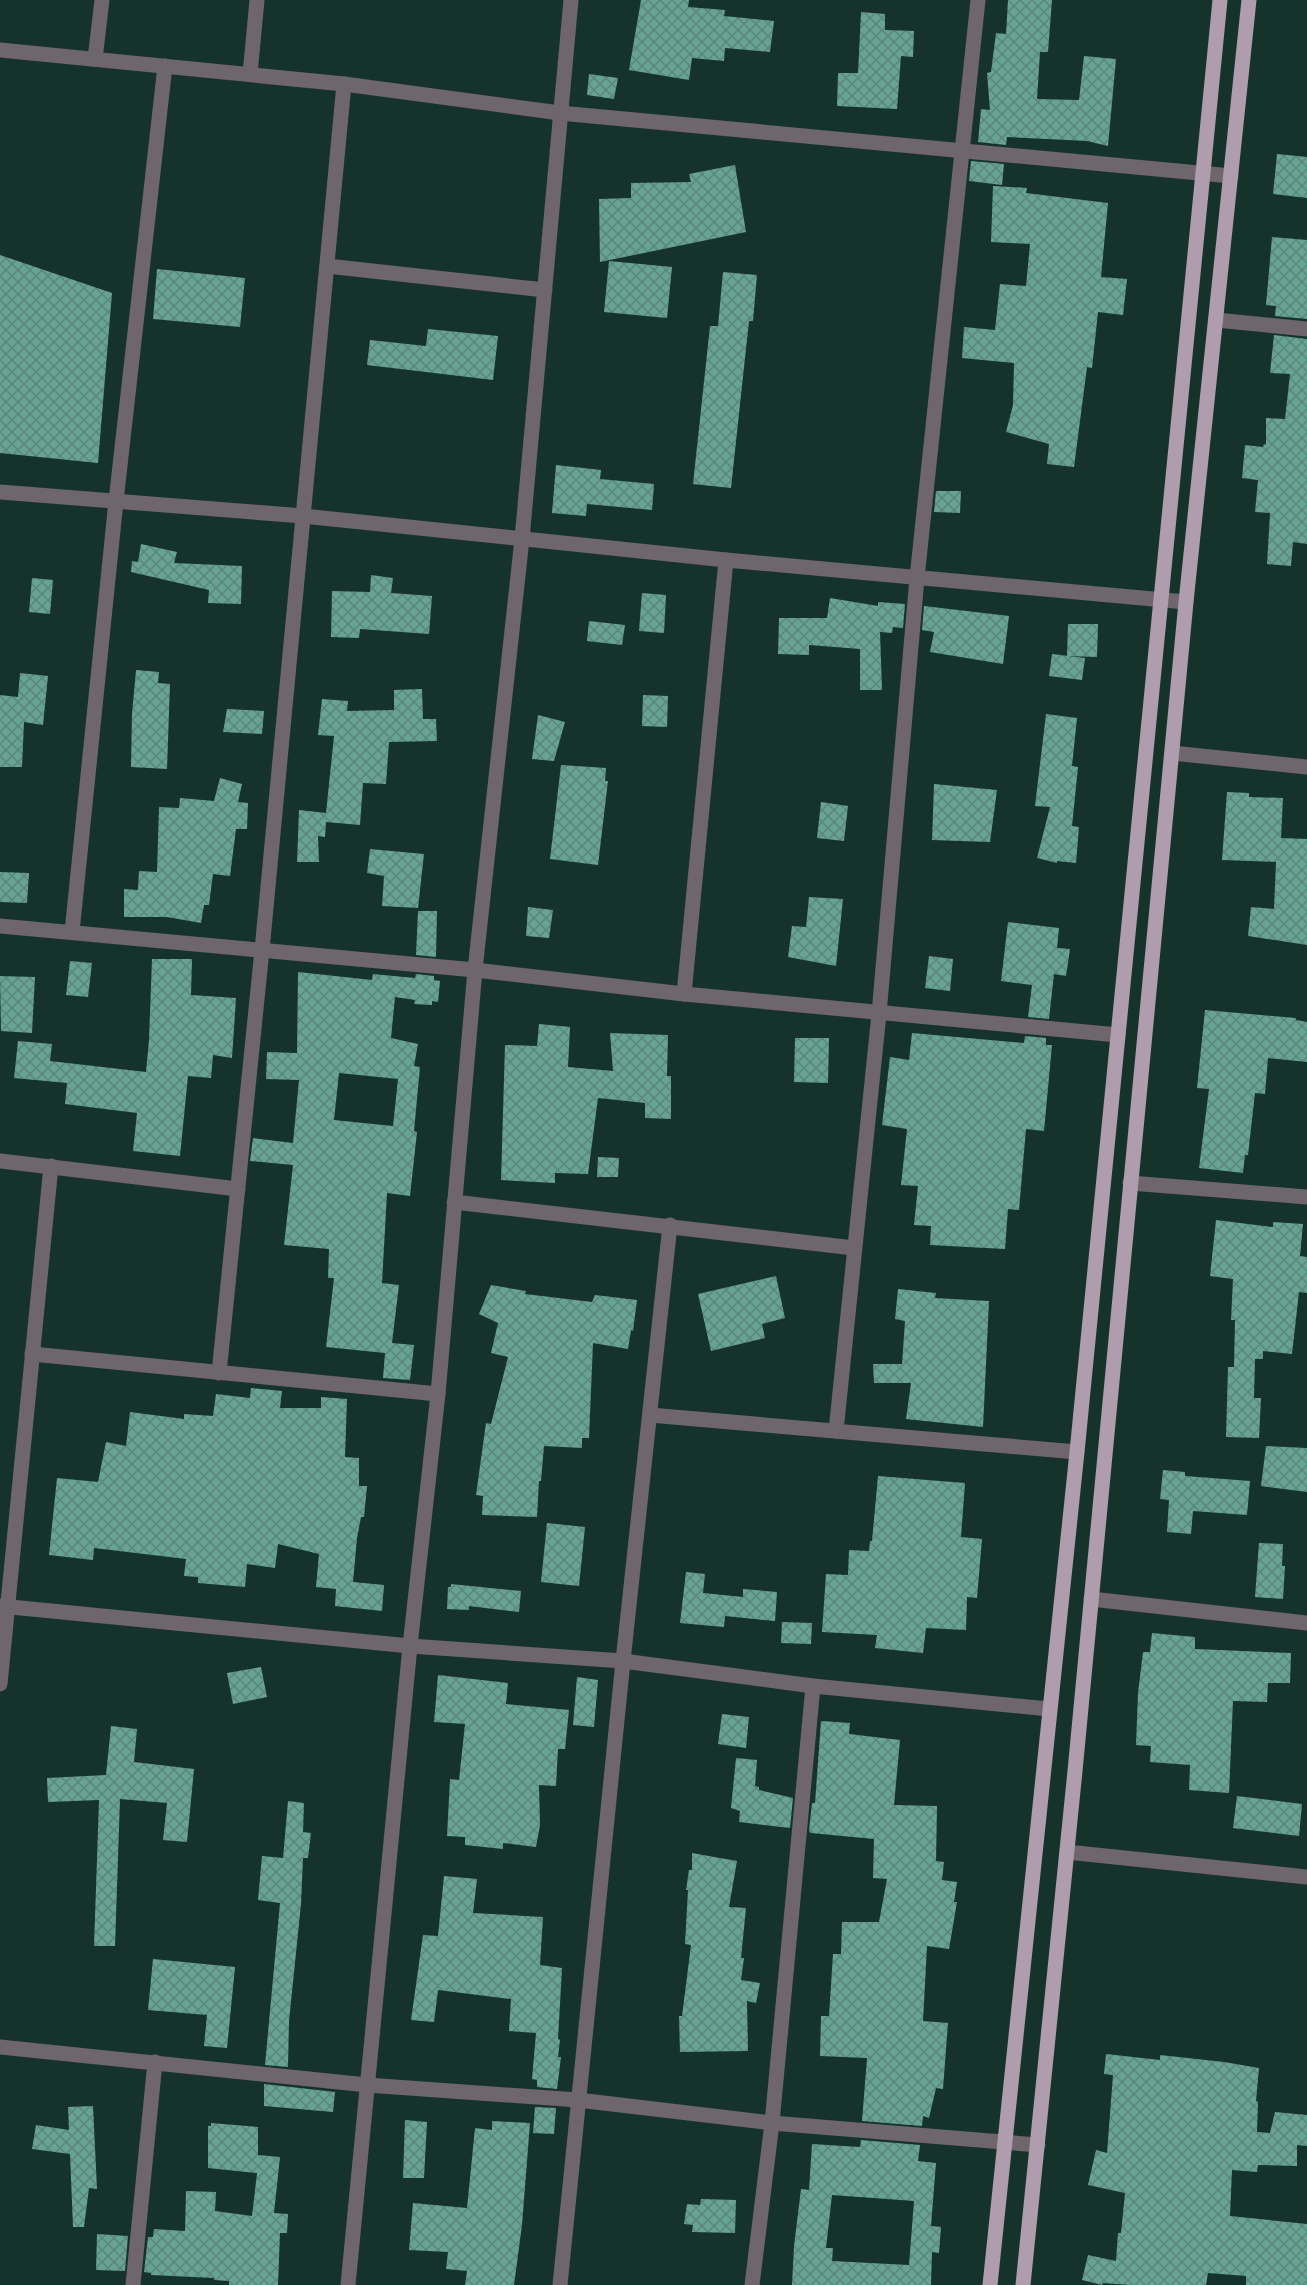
<svg xmlns="http://www.w3.org/2000/svg" width="1307" height="2285" font-family="'IBM Plex Sans',sans-serif">
<style>
.building{fill:url(#building-cross-hatch);fill-rule:evenodd}
.lines{fill:none;stroke-linecap:round;stroke-linejoin:round}
.minor{stroke:#6e656d;stroke-width:15}
.major{stroke:#af9cad;stroke-width:15}
</style>
<defs>
<pattern id="building-cross-hatch" width="8" height="8" patternUnits="userSpaceOnUse" patternTransform="scale(1.5)"><rect width="8" height="8" fill="#67a391"/><path d="M0 0l8 8M0 8l8-8" fill="none" stroke="#5b8679"/></pattern>
</defs>
<rect width="100%" height="100%" fill="#16332b"/>
<g class="building">
<path d="M641 0H689L688 7 725 10 724 16 774 21 770 52 725 48 724 61 692 58 689 80 629 70Z"/>
<path d="M1008 0H1052L1048 52H1040L1037 99 1079 100 1084 56 1116 59 1108 146 1087 141 1007 137 1006 145 978 142 981 109 990 110 987 73 991 72 996 33 1006 34Z"/>
<path d="M861 12 885 14V30L914 31 913 57 901 56 897 109 837 106 838 73H858Z"/>
<path d="M589 74 618 78 614 99 587 95Z"/>
<path d="M1277 154 1307 157V198L1273 194Z"/>
<path d="M971 161 1004 164 1002 185 969 181Z"/>
<path d="M735 165 746 232 600 262 599 199 631 198V183L691 182 689 174Z"/>
<path d="M993 186 1027 188 1026 193 1108 203 1101 277 1127 279 1123 315 1098 312 1092 368 1087 367 1074 467 1047 464 1049 444 1006 432 1013 405 1014 363 962 358 964 327 995 330 1000 284 1026 286 1030 244 991 242Z"/>
<path d="M1272 237 1307 240V319L1275 316 1276 306 1266 305Z"/>
<path d="M0 255 112 293 98 463 0 453Z"/>
<path d="M609 261 672 267 667 318 604 312Z"/>
<path d="M157 269 245 278 240 327 153 319Z"/>
<path d="M723 272 757 275 753 321H749L731 488 693 484 710 326H718Z"/>
<path d="M428 329 498 336 493 380 367 365 370 340 426 346Z"/>
<path d="M1274 335 1307 339V544L1293 542 1291 566 1267 564 1270 513 1255 512 1258 480 1242 478 1245 445 1263 447 1264 444 1266 445V418L1285 419 1290 374 1270 373Z"/>
<path d="M556 465 601 470 600 479 654 484 652 510 587 504 586 516 552 513Z"/>
<path d="M936 491H961L960 513 934 512Z"/>
<path d="M141 544 177 552 174 563 242 566 241 604 208 603 209 590 131 572 132 561 138 562Z"/>
<path d="M371 575 393 578 391 593 432 596 429 634 360 629 359 638 331 637 332 591 370 592Z"/>
<path d="M32 578 53 580 50 614 29 612Z"/>
<path d="M642 593 666 595 664 633 639 631Z"/>
<path d="M830 598 878 606V602L905 604 903 628 893 627 892 633 880 632 882 690H860V649L809 645V655L778 654 779 618H827Z"/>
<path d="M924 606 1009 616 1003 664 930 652 934 632 922 630Z"/>
<path d="M589 621 625 625 622 645 587 641Z"/>
<path d="M1068 624H1098L1097 657 1067 656Z"/>
<path d="M1052 654 1085 658 1082 680 1049 676Z"/>
<path d="M136 670 159 672 158 683 170 684 167 769 131 767 132 714Z"/>
<path d="M20 673 48 676 43 725 24 722 22 767H0V695L18 697Z"/>
<path d="M422 689 423 719H436L437 741 389 742 386 784 363 783 360 825 326 822 325 837 318 836 319 862H297L299 810 326 813 334 736 318 735 322 699 348 701 347 711 394 710V690Z"/>
<path d="M643 695 668 696 667 727 642 726Z"/>
<path d="M227 709 264 711 262 734 223 732Z"/>
<path d="M1046 714 1077 718 1072 766 1078 767 1072 826 1079 827 1076 863 1057 861V863L1037 858 1050 807 1035 806Z"/>
<path d="M538 715 565 722 554 761 532 759Z"/>
<path d="M561 765 606 768 605 781H608L598 865 550 859Z"/>
<path d="M220 778 242 784 238 802 248 803 247 829H236L230 876 213 874 209 905H204L201 923 167 917H124V889L138 890 139 871 157 872 159 807 179 808 180 798 214 801Z"/>
<path d="M934 784 997 790 990 842 932 840Z"/>
<path d="M1227 792 1249 793V797L1283 798 1281 838 1307 839V945L1248 936 1251 907 1274 909 1276 862 1222 860Z"/>
<path d="M821 802 848 806 844 841 817 838Z"/>
<path d="M370 849 424 854 418 908 382 906 384 876 367 873Z"/>
<path d="M0 872 29 873 27 903 0 902Z"/>
<path d="M809 897 843 899 836 966 788 957 792 926 806 927Z"/>
<path d="M528 907 553 910 549 938 526 936Z"/>
<path d="M418 911H437L436 957 416 955Z"/>
<path d="M1008 922 1059 928 1057 948 1070 949 1066 976 1054 974 1049 1019 1028 1017 1032 985 1001 981Z"/>
<path d="M929 956 953 959 950 991 925 988Z"/>
<path d="M152 959H192L191 995 236 998 232 1058 213 1055 211 1078 188 1076 180 1156 133 1151 137 1113 65 1104 67 1083 14 1078 18 1041 52 1044 50 1061 146 1072 149 1040Z"/>
<path d="M70 961 92 963 88 997 66 995Z"/>
<path d="M298 972 372 980 373 974 415 978 416 974 434 976V980L440 981 438 1002 432 1001V1005L414 1004 415 1000 395 997 391 1038 418 1044 414 1066 420 1067 414 1131 417 1132 410 1196 387 1193 382 1283 399 1285 392 1343 414 1345 410 1380 383 1378 385 1353 326 1347 334 1278H328L329 1249 284 1245 293 1165 250 1161 253 1138 293 1143 299 1080 266 1079 267 1052 297 1053ZM339 1073 398 1079 393 1126 334 1120Z"/>
<path d="M0 976 35 977 32 1033 1 1031Z"/>
<path d="M1205 1010 1296 1018V1020L1307 1022V1062L1268 1058 1265 1094 1255 1093 1248 1155H1245L1243 1173 1199 1168 1209 1089 1197 1088Z"/>
<path d="M539 1024 570 1027 568 1067 613 1071 610 1033 668 1035 667 1076H671V1119L645 1118V1103L598 1098 588 1174 555 1173V1183L501 1180 505 1045 537 1046Z"/>
<path d="M912 1033 1024 1043 1025 1036 1046 1038V1045H1052L1044 1131 1026 1129 1019 1210 1008 1209 1005 1249 930 1245 931 1226 914 1225 918 1186 901 1185 907 1129 882 1125 890 1057 909 1060Z"/>
<path d="M795 1038H829L828 1083 794 1082Z"/>
<path d="M598 1157 619 1158 618 1177H597Z"/>
<path d="M1216 1220 1273 1227V1222L1303 1224 1300 1256 1307 1257V1293L1299 1292 1292 1354 1263 1351V1359H1255L1254 1398H1261L1259 1438 1226 1437 1228 1367H1234L1235 1320H1231L1233 1279 1210 1276Z"/>
<path d="M776 1276 785 1318 762 1324 765 1338 711 1351 698 1294Z"/>
<path d="M491 1285 526 1291 525 1294 592 1302 595 1295 637 1300 633 1331 631 1330 628 1349 593 1343 589 1438H582V1448L544 1446 541 1481H539L537 1517 482 1515 483 1496 476 1495 486 1423 491 1424 508 1357 491 1353 498 1323 479 1314Z"/>
<path d="M898 1289 936 1293 935 1298 989 1301 983 1427 906 1419 911 1383H874L873 1364H902L905 1321 895 1319Z"/>
<path d="M251 1388 282 1391 280 1408H321V1397L347 1399 345 1457 359 1458V1486H367L364 1517H361L357 1538 353 1582 384 1585 382 1611 335 1606 336 1589 316 1587 319 1554 278 1544 275 1568 247 1564 245 1587 198 1583V1577L184 1576 186 1559 94 1548 93 1560 49 1555 57 1478 98 1482 106 1442 126 1446 130 1412 184 1419V1414L213 1416 216 1394 250 1398Z"/>
<path d="M1266 1446 1307 1448V1492L1261 1486Z"/>
<path d="M1163 1470 1185 1472V1476L1250 1481 1247 1515 1193 1511 1191 1534 1167 1532 1169 1500 1160 1499Z"/>
<path d="M878 1476 965 1483 961 1537 982 1539 977 1598 967 1597 966 1630 926 1628 923 1653 875 1648 877 1635 822 1632 826 1574 848 1575 849 1550 869 1551 870 1541H872Z"/>
<path d="M547 1523 585 1527 579 1586 541 1582Z"/>
<path d="M1259 1543 1283 1544 1282 1566H1285L1283 1599 1255 1597Z"/>
<path d="M686 1572 705 1574 703 1593 743 1597V1589L777 1592 775 1621 725 1616 724 1627 680 1623Z"/>
<path d="M451 1584 521 1591 519 1612 469 1606V1610L447 1609 448 1587H451Z"/>
<path d="M782 1622 812 1623 811 1644 781 1643Z"/>
<path d="M1152 1633 1195 1637V1649L1291 1653 1290 1683H1268L1267 1702 1233 1701 1229 1793 1189 1790 1190 1765 1150 1762 1151 1746 1136 1745 1138 1693 1143 1652H1150Z"/>
<path d="M261 1667 267 1697 233 1704 227 1673Z"/>
<path d="M438 1675 508 1683 506 1704 569 1710 565 1749H558L556 1786 539 1785 540 1825 536 1847 503 1843V1849L465 1845V1837L447 1836 450 1779 459 1780 465 1724 434 1722Z"/>
<path d="M577 1677 598 1680 594 1727 573 1725Z"/>
<path d="M722 1714 749 1717 746 1748 718 1744Z"/>
<path d="M821 1721 850 1723 849 1734 900 1740 894 1805 937 1806 936 1861 944 1862 942 1880 957 1882 954 1902H957L949 1949 927 1946 923 2021 948 2023 943 2089 936 2088 929 2118 923 2116 922 2126 862 2121 867 2058 820 2056 821 2016H829L833 1954H841L842 1922H879L887 1879 873 1878 874 1839 811 1833 809 1831 812 1803H815Z"/>
<path d="M111 1726 137 1729 134 1762 194 1769 187 1842 163 1840 167 1803 120 1799 115 1946H94L99 1800 48 1802 47 1778 106 1775Z"/>
<path d="M736 1758 757 1760 755 1786 759 1787V1790L793 1798 790 1828 739 1822 740 1811 731 1808Z"/>
<path d="M1237 1796 1302 1804 1299 1836 1233 1828Z"/>
<path d="M288 1801 304 1803 303 1832 311 1833 308 1858H303L301 1904 289 2021 288 2067 265 2065 280 1903 258 1900 262 1856 283 1858Z"/>
<path d="M692 1853 737 1861 729 1907 746 1908 741 1958H744L741 1980 760 1983 756 2003 747 2001 748 2051 680 2052 679 2016H682L691 1945 685 1944 688 1890H686L689 1870H692Z"/>
<path d="M444 1876 477 1879 473 1913 543 1917 540 1965 562 1968 558 2039 560 2040 558 2057H561L557 2089 537 2087V2080L532 2079 536 2033 509 2031 511 1999 438 1990 434 2022 411 2020 423 1935 438 1936Z"/>
<path d="M153 1959 235 1967 227 2048 204 2046 207 2015 148 2010Z"/>
<path d="M1106 2054 1160 2060V2055L1224 2062 1259 2068 1256 2101 1258 2102 1257 2132 1270 2133 1275 2112 1307 2115V2146L1297 2145V2166L1258 2165 1257 2172 1232 2170 1230 2216 1307 2224V2285H1246V2276L1208 2273 1206 2285H1131L1103 2283 1102 2285 1082 2280 1088 2255 1116 2261 1118 2233H1121L1125 2193 1088 2185 1096 2150 1107 2153 1113 2075 1104 2074Z"/>
<path d="M264 2084 335 2092 333 2112 264 2106Z"/>
<path d="M93 2106 97 2189 89 2188 84 2227H73L70 2154 32 2149 36 2125 69 2130 68 2107Z"/>
<path d="M535 2107 556 2108 554 2134 533 2133Z"/>
<path d="M405 2120 427 2122 424 2178H403Z"/>
<path d="M492 2121 530 2123 522 2225 514 2285H465L467 2271 446 2269 448 2252 409 2250 413 2203 467 2208 475 2128 492 2130Z"/>
<path d="M211 2123 258 2127V2155L280 2157 274 2213 288 2214 287 2233H280L278 2285H229V2281L214 2280V2278L151 2275V2273L144 2272 148 2237H153L154 2229 185 2231 186 2191 216 2192 215 2211 252 2216 257 2173 208 2168V2126H211Z"/>
<path d="M861 2140 920 2145 918 2161 936 2163 931 2226 941 2227 939 2253 932 2252 931 2285H792L794 2246 801 2189 809 2190 812 2144 860 2147ZM832 2195 914 2201 909 2265 832 2261 833 2248H826Z"/>
<path d="M701 2199 736 2200 735 2233 692 2232 693 2225 684 2224 687 2204 700 2205Z"/>
<path d="M97 2234 128 2236 125 2271 96 2270Z"/>
</g>
<g class="lines">
<g class="minor">
<path d="M0 50 344 84 560 113 1231 176"/>
<path d="M95 59 102 0"/>
<path d="M250 74 257 0"/>
<path d="M327 266 545 290"/>
<path d="M1216 320 1307 329"/>
<path d="M0 492 303 516 726 560 1186 602"/>
<path d="M1172 753 1307 767"/>
<path d="M0 926 475 970 684 994 1118 1035"/>
<path d="M72 932 116 501 165 66"/>
<path d="M684 994 726 560"/>
<path d="M0 1161 238 1189"/>
<path d="M1130 1183 1307 1197"/>
<path d="M454 1202 854 1248"/>
<path d="M32 1354 438 1394"/>
<path d="M219 1373 262 950 344 84"/>
<path d="M650 1415 1077 1452"/>
<path d="M836 1431 879 1014 917 578 978 0"/>
<path d="M1091 1599 1307 1623"/>
<path d="M0 1606 410 1646 623 1661 813 1686 1049 1709"/>
<path d="M0 1684 51 1166"/>
<path d="M1067 1852 1307 1877"/>
<path d="M0 2047 367 2085 578 2100 772 2123 1038 2145"/>
<path d="M133 2285 155 2062"/>
<path d="M348 2285 410 1646 438 1394 475 970 522 539 571 0"/>
<path d="M560 2285 623 1661 670 1225"/>
<path d="M752 2285 772 2123 813 1686"/>
</g>
<g class="major">
<path d="M990 2285 1077 1452 1220 0"/>
<path d="M1023 2285 1075 1771 1186 602 1249 0"/>
</g>
</g>
</svg>
